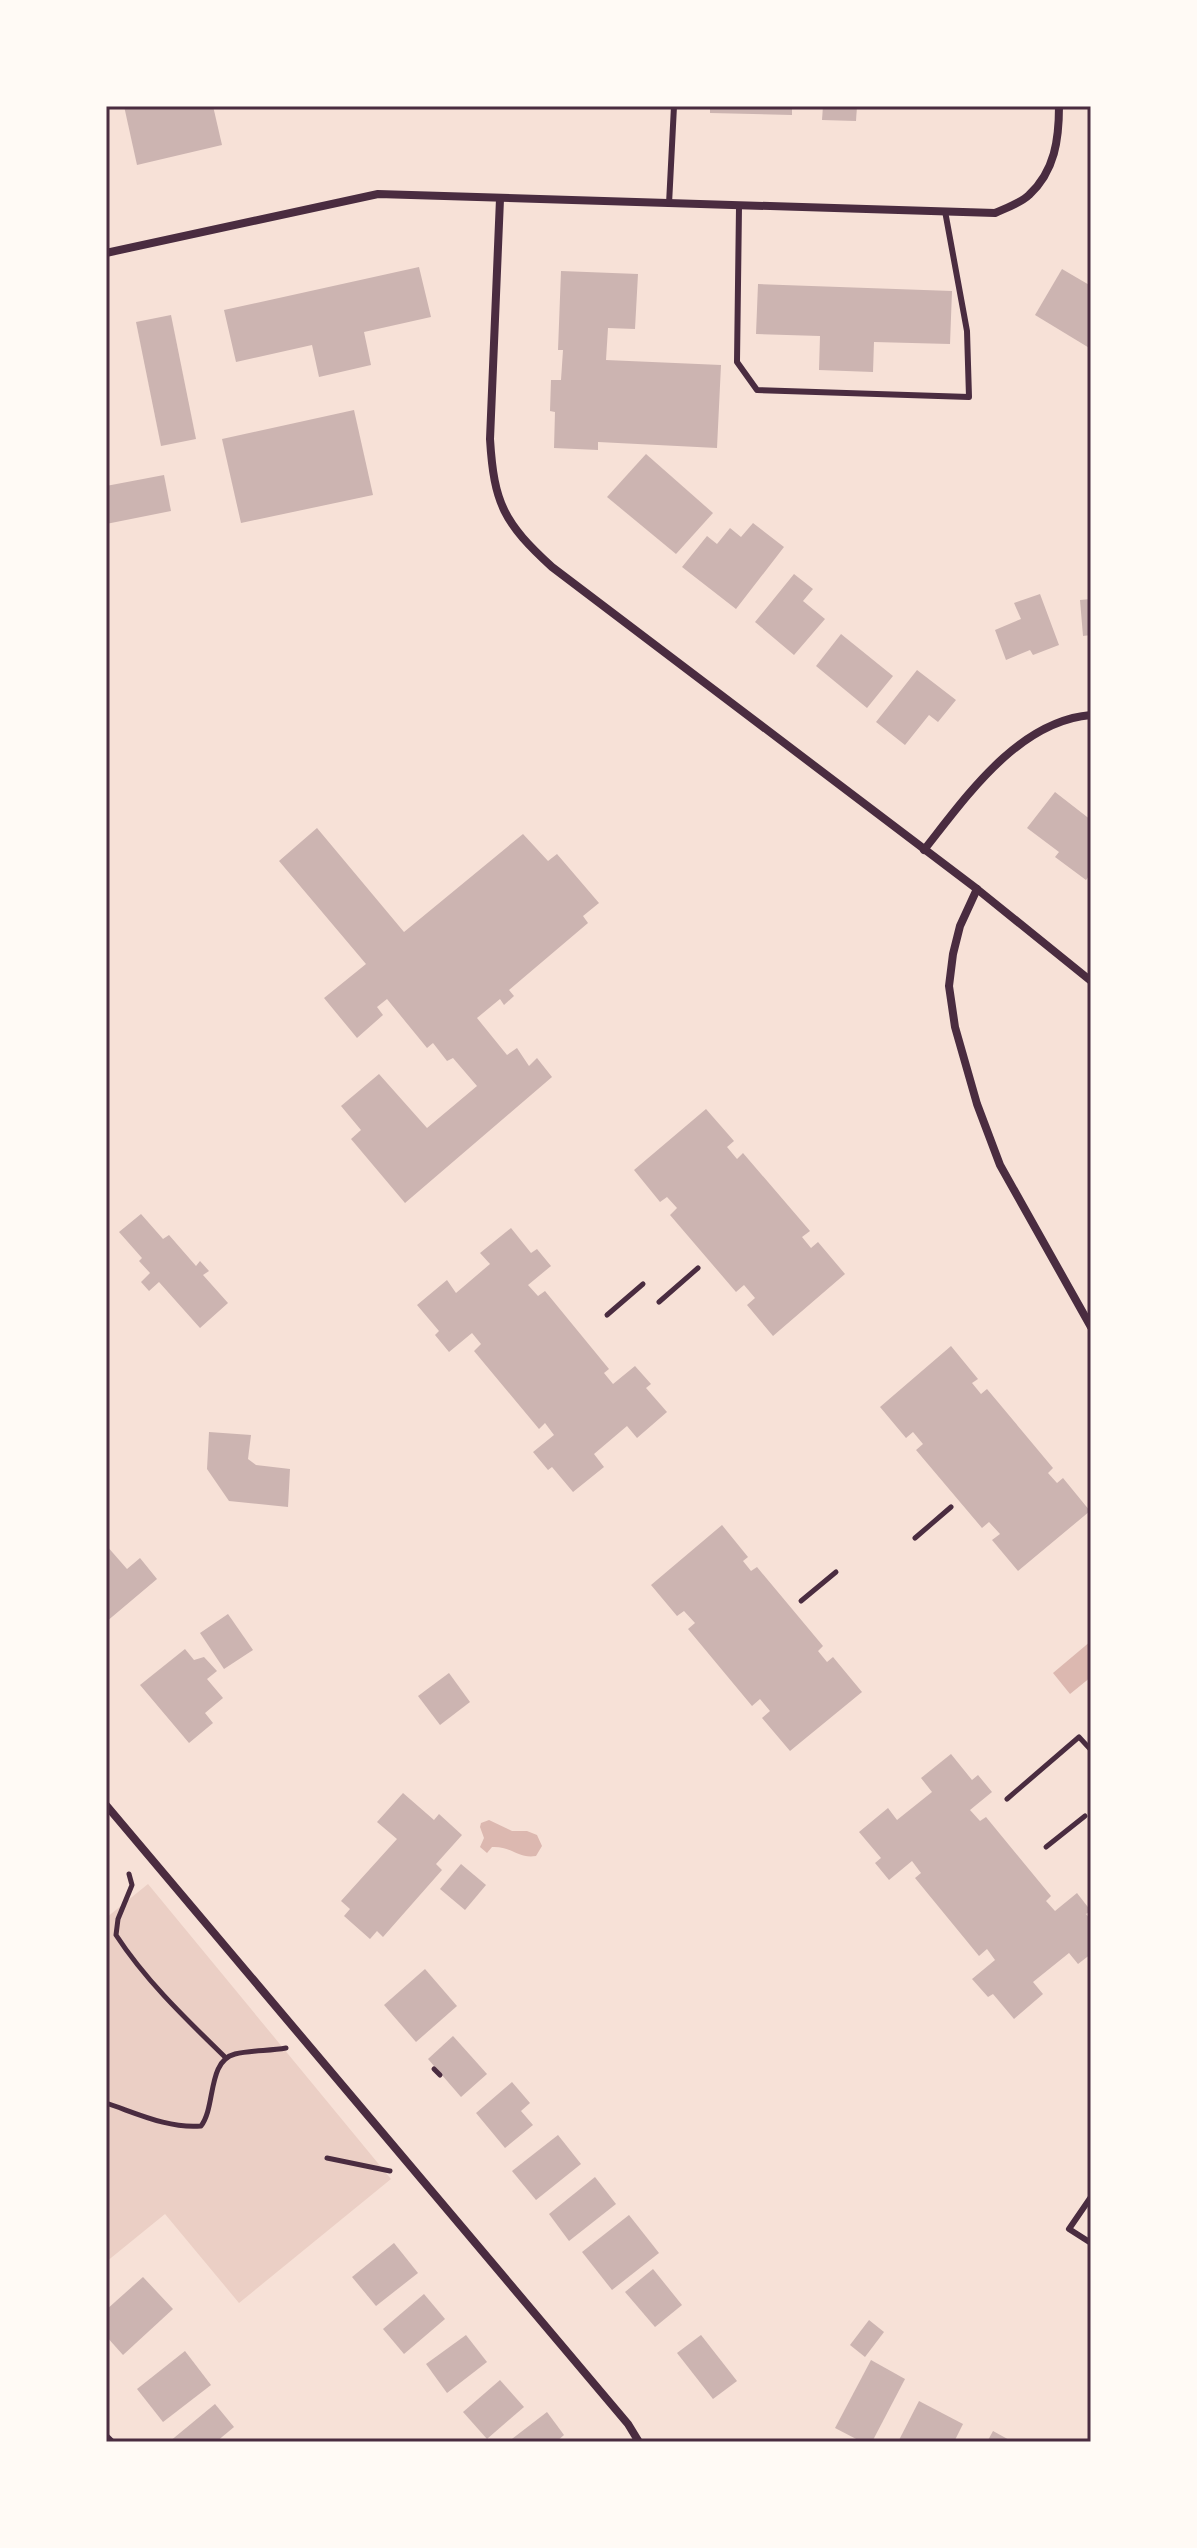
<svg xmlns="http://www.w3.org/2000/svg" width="1197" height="2548" font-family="'Asap Condensed',sans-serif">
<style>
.green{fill:#ebcfc5}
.water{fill:#dcb8b0}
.building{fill:#ccb4b1}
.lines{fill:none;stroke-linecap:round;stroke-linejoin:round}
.path{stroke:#4a2c40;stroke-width:5}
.service{stroke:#4a2c40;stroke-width:6}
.minor{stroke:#4a2c40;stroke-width:8}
.neatline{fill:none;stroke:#4a2c40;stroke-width:3}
</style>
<rect width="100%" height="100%" fill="#f7e1d7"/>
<path class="green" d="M148 1884 391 2179 239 2303 165 2214 106 2262V1918Z"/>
<g class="water">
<path d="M1091 1641V1677L1070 1694 1053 1673Z"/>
<path d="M489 1820 512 1831H527L537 1835 542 1846 536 1856C518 1859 512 1846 492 1847L487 1853 480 1847 484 1838 480 1827 481 1823Z"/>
</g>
<g class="building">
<path d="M124 106H213L222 145 137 165Z"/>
<path d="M710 106H792V115L710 113Z"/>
<path d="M823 106H857L856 121 822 120Z"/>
<path d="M419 267 431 317 364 332 371 365 319 377 312 345 236 362 224 310Z"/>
<path d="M1062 269 1091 286V349L1035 315Z"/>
<path d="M561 271 638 274 635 329 608 328 606 360 721 365 717 448 598 442V450L554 448 555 412 550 411 551 380H561L563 350H558Z"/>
<path d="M758 284 952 291 950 344 874 342 873 372 819 370 820 336 756 334Z"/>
<path d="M171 315 196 439 161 446 136 322Z"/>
<path d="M354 410 373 495 241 523 222 439Z"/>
<path d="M646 454 713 513 676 554 607 497Z"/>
<path d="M164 475 171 511 106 524V486Z"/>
<path d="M753 523 784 547 736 609 682 567 707 536 717 544 730 528 741 537Z"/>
<path d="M794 574 813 589 803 601 825 619 794 655 755 622Z"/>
<path d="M1040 594 1059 645 1033 655 1030 650 1006 660 995 630 1021 619 1014 603Z"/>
<path d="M1091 599V635L1083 636 1080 600Z"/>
<path d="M841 634 893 676 867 708 816 666Z"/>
<path d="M917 670 956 700 938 722 929 715 905 745 876 722Z"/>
<path d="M1055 792 1091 820V873L1086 880 1055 857 1059 852 1027 828Z"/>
<path d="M317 828 404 932 523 834 548 861 557 854 599 903 583 916 588 923 509 990 514 996 504 1005 500 999 477 1018 507 1055 517 1048 529 1066 537 1058 552 1077 405 1203 351 1139 361 1130 341 1106 379 1074 427 1128 477 1086 453 1058 447 1061 433 1043 427 1048 387 999 377 1007 383 1015 357 1038 324 998 366 964 279 861Z"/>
<path d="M706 1109 734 1141 727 1147 737 1159 743 1153 810 1231 802 1237 811 1248 818 1242 845 1274 773 1336 747 1305 755 1298 744 1285 736 1292 670 1215 677 1208 667 1197 660 1202 634 1170Z"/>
<path d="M141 1214 163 1239 169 1235 196 1266 200 1261 209 1271 203 1275 228 1303 200 1328 159 1282 149 1291 141 1282 150 1273 139 1261 142 1258 119 1232Z"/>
<path d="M511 1228 531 1253 537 1249 551 1266 528 1285 538 1296 545 1291 609 1369 604 1373 613 1384 635 1366 651 1384 646 1388 667 1412 637 1438 627 1426 594 1454 604 1467 573 1492 552 1467 548 1470 533 1452 554 1435 545 1423 539 1429 474 1351 481 1344 472 1333 449 1352 435 1335 439 1331 417 1305 447 1280 456 1293 490 1264 480 1253Z"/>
<path d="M951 1346 978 1379 972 1383 981 1394 987 1389 1053 1468 1048 1473 1057 1483 1063 1478 1090 1511 1018 1571 992 1540 1000 1534 989 1522 982 1528 916 1450 923 1444 913 1432 906 1438 880 1407Z"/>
<path d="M209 1432 251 1435 248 1459 256 1465 290 1469 288 1507 229 1501 207 1469Z"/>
<path d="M722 1525 748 1557 743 1561 751 1571 757 1567 823 1646 818 1651 827 1662 833 1657 862 1692 790 1751 762 1718 770 1711 760 1699 752 1706 688 1629 695 1623 684 1611 677 1616 651 1585Z"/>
<path d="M106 1545 127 1569 140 1558 157 1579 106 1622Z"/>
<path d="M228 1614 253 1650 224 1669 200 1633Z"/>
<path d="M185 1649 194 1660 204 1657 217 1671 207 1679 223 1698 205 1713 213 1723 189 1743 140 1685Z"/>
<path d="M449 1673 470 1702 440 1725 418 1696Z"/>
<path d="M951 1754 972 1780 978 1775 992 1792 970 1810 980 1821 986 1817 1051 1896 1046 1901 1055 1911 1077 1893 1091 1911 1086 1914 1091 1920V1954L1078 1964 1069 1953 1033 1982 1043 1994 1014 2019 993 1994 988 1997 972 1979 995 1960 987 1949 979 1956 915 1878 921 1873 912 1861 889 1880 875 1863 881 1858 859 1832 888 1808 897 1820 932 1792 921 1778Z"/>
<path d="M403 1793 434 1820 439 1814 462 1835 436 1864 442 1870 383 1937 377 1931 370 1939 344 1916 350 1909 341 1901 397 1839 377 1822Z"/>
<path d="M461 1864 486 1885 465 1910 440 1889Z"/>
<path d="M425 1969 457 2006 416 2042 384 2005Z"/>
<path d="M453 2036 487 2074 461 2097 428 2059Z"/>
<path d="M512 2082 530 2103 521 2111 533 2125 505 2148 476 2113Z"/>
<path d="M558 2135 581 2164 536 2200 512 2171Z"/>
<path d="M595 2177 616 2204 569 2241 549 2214Z"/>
<path d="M629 2215 659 2253 612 2290 582 2252Z"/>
<path d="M394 2243 418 2273 376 2306 352 2277Z"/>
<path d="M653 2269 682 2305 655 2327 625 2292Z"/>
<path d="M143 2277 173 2309 123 2355 106 2336V2310Z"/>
<path d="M424 2294 445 2319 404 2354 383 2329Z"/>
<path d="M869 2320 884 2332 865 2357 850 2345Z"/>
<path d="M466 2335 487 2362 447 2393 426 2364Z"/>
<path d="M701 2335 737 2381 713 2399 677 2353Z"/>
<path d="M185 2351 211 2385 163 2422 137 2389Z"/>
<path d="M871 2360 905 2379 872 2442H862L835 2428Z"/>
<path d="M500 2380 524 2407 487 2439 463 2412Z"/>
<path d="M919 2401 963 2424 954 2442H898Z"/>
<path d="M215 2404 234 2427 216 2442H169Z"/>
<path d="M547 2412 564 2435 556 2442H508Z"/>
<path d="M993 2431 1013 2442H987Z"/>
</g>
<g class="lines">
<g class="path">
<path d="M659 1302 698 1268"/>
<path d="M607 1315 643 1284"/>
<path d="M915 1538 951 1507"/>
<path d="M801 1601 836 1572"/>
<path d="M1007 1799 1079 1737 1091 1750"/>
<path d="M1046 1847 1085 1816"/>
<path d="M129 1874 132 1885 118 1919 116 1935C146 1981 186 2019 226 2058"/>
<path d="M434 2069 440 2075"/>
<path d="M106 2103C136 2113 169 2129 201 2126 216 2107 207 2061 235 2054 251 2050 269 2051 286 2048"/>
<path d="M327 2158 390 2171"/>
</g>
<g class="service">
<path d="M669 204 674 106"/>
<path d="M739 207 737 362 757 390 969 397 967 331 945 211"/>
<path d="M1091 2197 1069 2229 1091 2243"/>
</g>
<g class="minor">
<path d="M500 199 490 439C494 504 504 523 552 567L977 889 1091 981"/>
<path d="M106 253 378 194 995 213C1006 208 1021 203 1029 195 1055 171 1059 139 1059 106"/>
<path d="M924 850C966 797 1018 721 1091 715"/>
<path d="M977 889 960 926 953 954 949 986 955 1027 977 1104 1000 1165 1091 1327"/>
<path d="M106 1805 628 2424 639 2442"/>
<path d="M106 2437 111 2442"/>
</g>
</g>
<rect width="1197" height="2548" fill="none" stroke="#fffaf5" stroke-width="216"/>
<rect x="108" y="108" width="981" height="2332" class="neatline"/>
</svg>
